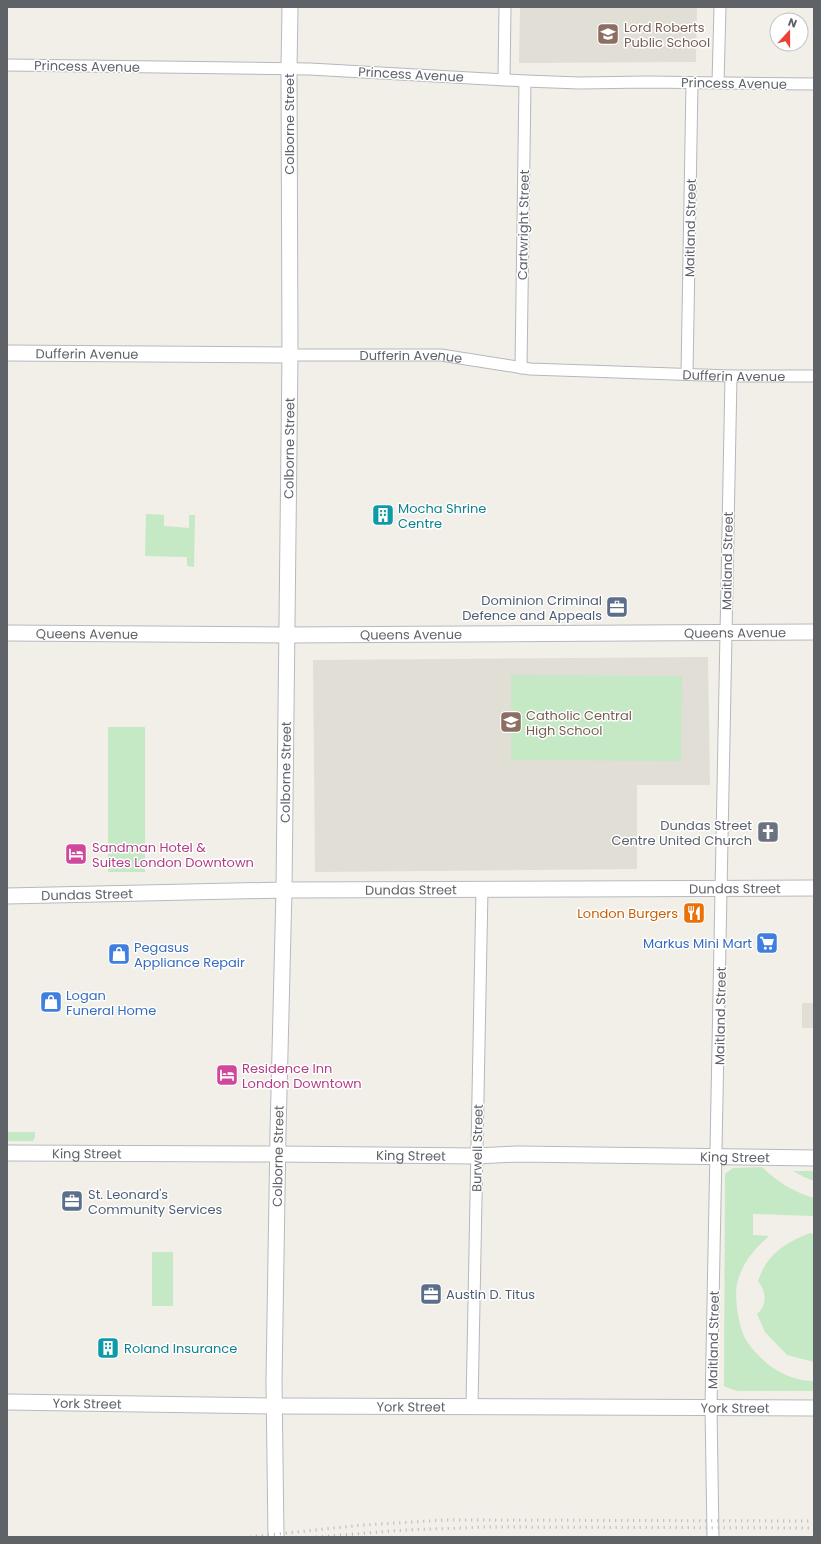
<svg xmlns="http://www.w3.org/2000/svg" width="821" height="1544" font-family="Poppins,sans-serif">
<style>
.education{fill:#e1ded6}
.green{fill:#c5e8c5}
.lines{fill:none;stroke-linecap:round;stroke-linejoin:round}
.street-casing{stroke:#b5b8bc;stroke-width:13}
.secondary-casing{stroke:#b6babf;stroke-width:17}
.street{stroke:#fff;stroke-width:11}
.secondary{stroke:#fff;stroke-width:15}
.rail{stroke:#b6b7b8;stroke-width:3;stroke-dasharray:1 5;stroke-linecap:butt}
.labels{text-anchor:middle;stroke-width:3;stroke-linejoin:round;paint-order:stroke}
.education-label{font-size:13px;fill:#785e54;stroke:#fff;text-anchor:start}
.street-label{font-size:13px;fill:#5f6368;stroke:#fff}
.culture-label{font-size:13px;fill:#0d838f;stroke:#fff;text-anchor:start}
.service-label{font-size:13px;fill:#4e5e75;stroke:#fff;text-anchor:start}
.worship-label{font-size:13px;fill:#5b616d;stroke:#fff;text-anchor:end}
.hotel-label{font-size:13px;fill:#b23c85;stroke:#fff;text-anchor:start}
.food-label{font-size:13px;fill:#c56008;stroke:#fff;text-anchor:end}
.shop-label{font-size:13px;fill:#366cbe;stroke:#fff;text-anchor:start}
</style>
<rect width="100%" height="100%" fill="#f1efe8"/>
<g class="education">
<path d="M520 7H697L696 62 519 63Z"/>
<path d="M708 657 710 785H637V869L315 872 313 660Z"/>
<rect x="802" y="1003" width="12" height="25"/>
</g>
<g class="green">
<path d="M146 514 164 515V526L189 528V515H195L194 567 187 566V557L145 556Z"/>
<path d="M511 675 682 676 681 761 511 760Z"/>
<rect x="108" y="727" width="37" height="145"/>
<path d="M7 1132H35V1137L33 1141H7Z"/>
<path d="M762 1167C777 1182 794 1192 814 1198V1216L753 1214V1235L769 1236C754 1249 742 1263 737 1284 734 1298 739 1331 748 1343 763 1364 787 1381 814 1381V1391H738L731 1389 724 1386 725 1174 733 1168Z"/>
<path d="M793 1171H814V1181L804 1177Z"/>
<path d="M810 1233 814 1234V1362L787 1355 765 1332 757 1314C768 1304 766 1292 758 1281 767 1254 785 1243 810 1233Z"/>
<rect x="152" y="1252" width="21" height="54"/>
</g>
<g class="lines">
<g class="street-casing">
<g id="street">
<path d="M7 65 310 69 525 81 580 83 647 82 814 84"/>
<path d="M504 79 505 7"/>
<path d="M718 83 720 7"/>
<path id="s1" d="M290 355H441L530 369 731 376H814"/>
<path d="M521 368 525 81"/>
<path d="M687 374 692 83"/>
<path d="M472 1406 482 889"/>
<path d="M713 1537 711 1407 731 376"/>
</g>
</g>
<g class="secondary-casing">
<g id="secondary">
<path id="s2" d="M7 353 290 355"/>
<path id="s3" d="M7 633 286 635 814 632"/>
<path id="s4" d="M7 896 284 890 814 888"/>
<path id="s5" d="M7 1153 278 1154 477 1156 517 1154 814 1158"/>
<path id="s6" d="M7 1402 275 1406 814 1408"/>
<path id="s7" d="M276 1537 274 1381 278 1133 284 890 290 355 289 69 290 7"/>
</g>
</g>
<use href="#street" class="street"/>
<use href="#secondary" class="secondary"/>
<g class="rail">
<path d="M250 1537 362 1525 445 1520 814 1521"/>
<path d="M316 1537 405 1530 486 1527 814 1528"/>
</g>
</g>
<defs>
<g id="school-square" transform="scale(1.15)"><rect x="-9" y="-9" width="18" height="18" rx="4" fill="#8d6e63" stroke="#fff"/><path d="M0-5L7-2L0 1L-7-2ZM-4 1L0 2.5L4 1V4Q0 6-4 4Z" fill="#fff"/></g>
<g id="building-square" transform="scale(1.15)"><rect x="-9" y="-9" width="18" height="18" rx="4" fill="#0f9aa8" stroke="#fff"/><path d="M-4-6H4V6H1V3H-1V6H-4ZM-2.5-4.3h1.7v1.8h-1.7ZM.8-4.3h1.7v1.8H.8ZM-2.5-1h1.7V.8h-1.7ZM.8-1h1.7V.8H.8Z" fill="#fff"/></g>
<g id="office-square" transform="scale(1.15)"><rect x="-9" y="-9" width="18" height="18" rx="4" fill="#5c6f8a" stroke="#fff"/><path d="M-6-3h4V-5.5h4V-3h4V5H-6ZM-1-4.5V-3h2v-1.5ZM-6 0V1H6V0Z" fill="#fff"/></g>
<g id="church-square" transform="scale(1.15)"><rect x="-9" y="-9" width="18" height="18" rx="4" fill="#6b7280" stroke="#fff"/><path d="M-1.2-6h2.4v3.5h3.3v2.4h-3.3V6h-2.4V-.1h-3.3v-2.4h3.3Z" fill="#fff"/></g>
<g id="hotel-square" transform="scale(1.15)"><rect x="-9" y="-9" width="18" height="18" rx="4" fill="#d1479c" stroke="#fff"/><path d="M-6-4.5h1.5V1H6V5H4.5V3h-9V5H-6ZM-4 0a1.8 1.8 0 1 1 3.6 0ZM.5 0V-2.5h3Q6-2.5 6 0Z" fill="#fff"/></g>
<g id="restaurant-square" transform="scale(1.15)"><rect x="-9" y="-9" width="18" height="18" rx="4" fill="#e8710a" stroke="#fff"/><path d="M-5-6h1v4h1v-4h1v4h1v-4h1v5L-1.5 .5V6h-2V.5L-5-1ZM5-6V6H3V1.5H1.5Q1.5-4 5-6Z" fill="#fff"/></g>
<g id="supermarket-square" transform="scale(1.15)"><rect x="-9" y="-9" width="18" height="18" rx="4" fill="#3f7fe0" stroke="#fff"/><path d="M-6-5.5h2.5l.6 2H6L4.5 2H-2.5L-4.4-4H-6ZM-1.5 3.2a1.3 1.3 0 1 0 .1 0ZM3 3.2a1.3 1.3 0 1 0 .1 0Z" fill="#fff"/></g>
<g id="shop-square" transform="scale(1.15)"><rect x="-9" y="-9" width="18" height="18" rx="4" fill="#3f7fe0" stroke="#fff"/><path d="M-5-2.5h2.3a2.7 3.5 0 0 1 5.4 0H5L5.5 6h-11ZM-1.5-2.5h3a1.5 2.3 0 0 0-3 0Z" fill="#fff"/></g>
</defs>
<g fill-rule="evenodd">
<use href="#school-square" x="608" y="34"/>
<use href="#building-square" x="383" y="515"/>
<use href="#office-square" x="617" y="607"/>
<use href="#school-square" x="511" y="722"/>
<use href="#church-square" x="768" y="832"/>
<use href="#hotel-square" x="76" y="854"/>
<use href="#restaurant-square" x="694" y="913"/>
<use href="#supermarket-square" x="767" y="943"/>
<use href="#shop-square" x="119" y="954"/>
<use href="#shop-square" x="51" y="1002"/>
<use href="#hotel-square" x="227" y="1075"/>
<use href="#office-square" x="72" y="1201"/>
<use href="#office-square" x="431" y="1294"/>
<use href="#building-square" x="108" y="1348"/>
</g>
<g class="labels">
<g class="education-label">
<text x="624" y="32">Lord Roberts<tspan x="624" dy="15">Public School</tspan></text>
<text x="526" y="720">Catholic Central<tspan x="526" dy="15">High School</tspan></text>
</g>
<g class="street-label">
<text transform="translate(87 66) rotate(1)" y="5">Princess Avenue</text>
<text transform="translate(411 74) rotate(3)" y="5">Princess Avenue</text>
<text transform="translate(734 83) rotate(1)" y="5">Princess Avenue</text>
<text transform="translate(289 124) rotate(-90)" y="5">Colborne Street</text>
<text transform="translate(523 225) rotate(-89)" y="5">Cartwright Street</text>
<text transform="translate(690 228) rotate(-89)" y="5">Maitland Street</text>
<text dy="5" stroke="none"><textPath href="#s2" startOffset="80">Dufferin Avenue</textPath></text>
<text dy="5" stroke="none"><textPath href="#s1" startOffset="121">Dufferin Avenue</textPath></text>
<text dy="5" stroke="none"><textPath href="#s1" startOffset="445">Dufferin Avenue</textPath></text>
<text dy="5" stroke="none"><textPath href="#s7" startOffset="1089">Colborne Street</textPath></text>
<text transform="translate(727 561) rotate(-89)" y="5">Maitland Street</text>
<text dy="5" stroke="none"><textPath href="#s3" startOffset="728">Queens Avenue</textPath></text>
<text dy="5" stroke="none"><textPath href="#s3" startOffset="80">Queens Avenue</textPath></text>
<text dy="5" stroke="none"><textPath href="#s3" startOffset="404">Queens Avenue</textPath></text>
<text dy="5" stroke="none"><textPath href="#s7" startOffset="765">Colborne Street</textPath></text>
<text dy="5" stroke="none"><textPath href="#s4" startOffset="728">Dundas Street</textPath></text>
<text dy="5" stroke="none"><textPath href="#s4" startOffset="404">Dundas Street</textPath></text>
<text dy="5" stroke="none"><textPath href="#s4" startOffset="80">Dundas Street</textPath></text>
<text transform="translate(720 1016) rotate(-89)" y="5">Maitland Street</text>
<text transform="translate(477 1148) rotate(-89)" y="5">Burwell Street</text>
<text dy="5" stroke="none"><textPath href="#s5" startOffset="80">King Street</textPath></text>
<text dy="5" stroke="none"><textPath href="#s5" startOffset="404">King Street</textPath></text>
<text dy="5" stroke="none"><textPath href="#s7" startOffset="381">Colborne Street</textPath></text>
<text dy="5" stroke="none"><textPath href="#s5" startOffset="728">King Street</textPath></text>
<text transform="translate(713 1340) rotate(-89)" y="5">Maitland Street</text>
<text dy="5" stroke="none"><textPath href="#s6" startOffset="80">York Street</textPath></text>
<text dy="5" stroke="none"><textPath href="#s6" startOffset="404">York Street</textPath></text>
<text dy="5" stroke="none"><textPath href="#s6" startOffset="728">York Street</textPath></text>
</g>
<g class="culture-label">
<text x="398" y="513">Mocha Shrine<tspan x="398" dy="15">Centre</tspan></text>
<text x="124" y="1353">Roland Insurance</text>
</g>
<g class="service-label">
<text x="602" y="605" text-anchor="end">Dominion Criminal<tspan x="602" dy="15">Defence and Appeals</tspan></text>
<text x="88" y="1199">St. Leonard's<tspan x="88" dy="15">Community Services</tspan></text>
<text x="446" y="1299">Austin D. Titus</text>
</g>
<g class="worship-label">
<text x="752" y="830">Dundas Street<tspan x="752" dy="15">Centre United Church</tspan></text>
</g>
<g class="hotel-label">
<text x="92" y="852">Sandman Hotel &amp;<tspan x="92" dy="15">Suites London Downtown</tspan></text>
<text x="242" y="1073">Residence Inn<tspan x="242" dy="15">London Downtown</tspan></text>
</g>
<g class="food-label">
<text x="678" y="918">London Burgers</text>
</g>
<g class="shop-label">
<text x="752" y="948" text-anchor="end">Markus Mini Mart</text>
<text x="134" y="952">Pegasus<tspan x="134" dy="15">Appliance Repair</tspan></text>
<text x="66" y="1000">Logan<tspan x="66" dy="15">Funeral Home</tspan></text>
</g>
</g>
<rect width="821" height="1544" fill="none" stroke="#5f6368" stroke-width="16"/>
<g transform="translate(789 32) rotate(21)"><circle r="19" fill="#ffffff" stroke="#bfc1c3"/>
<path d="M0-3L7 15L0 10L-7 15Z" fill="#ea4335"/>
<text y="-6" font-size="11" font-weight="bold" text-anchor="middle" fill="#5f6368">N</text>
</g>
</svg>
